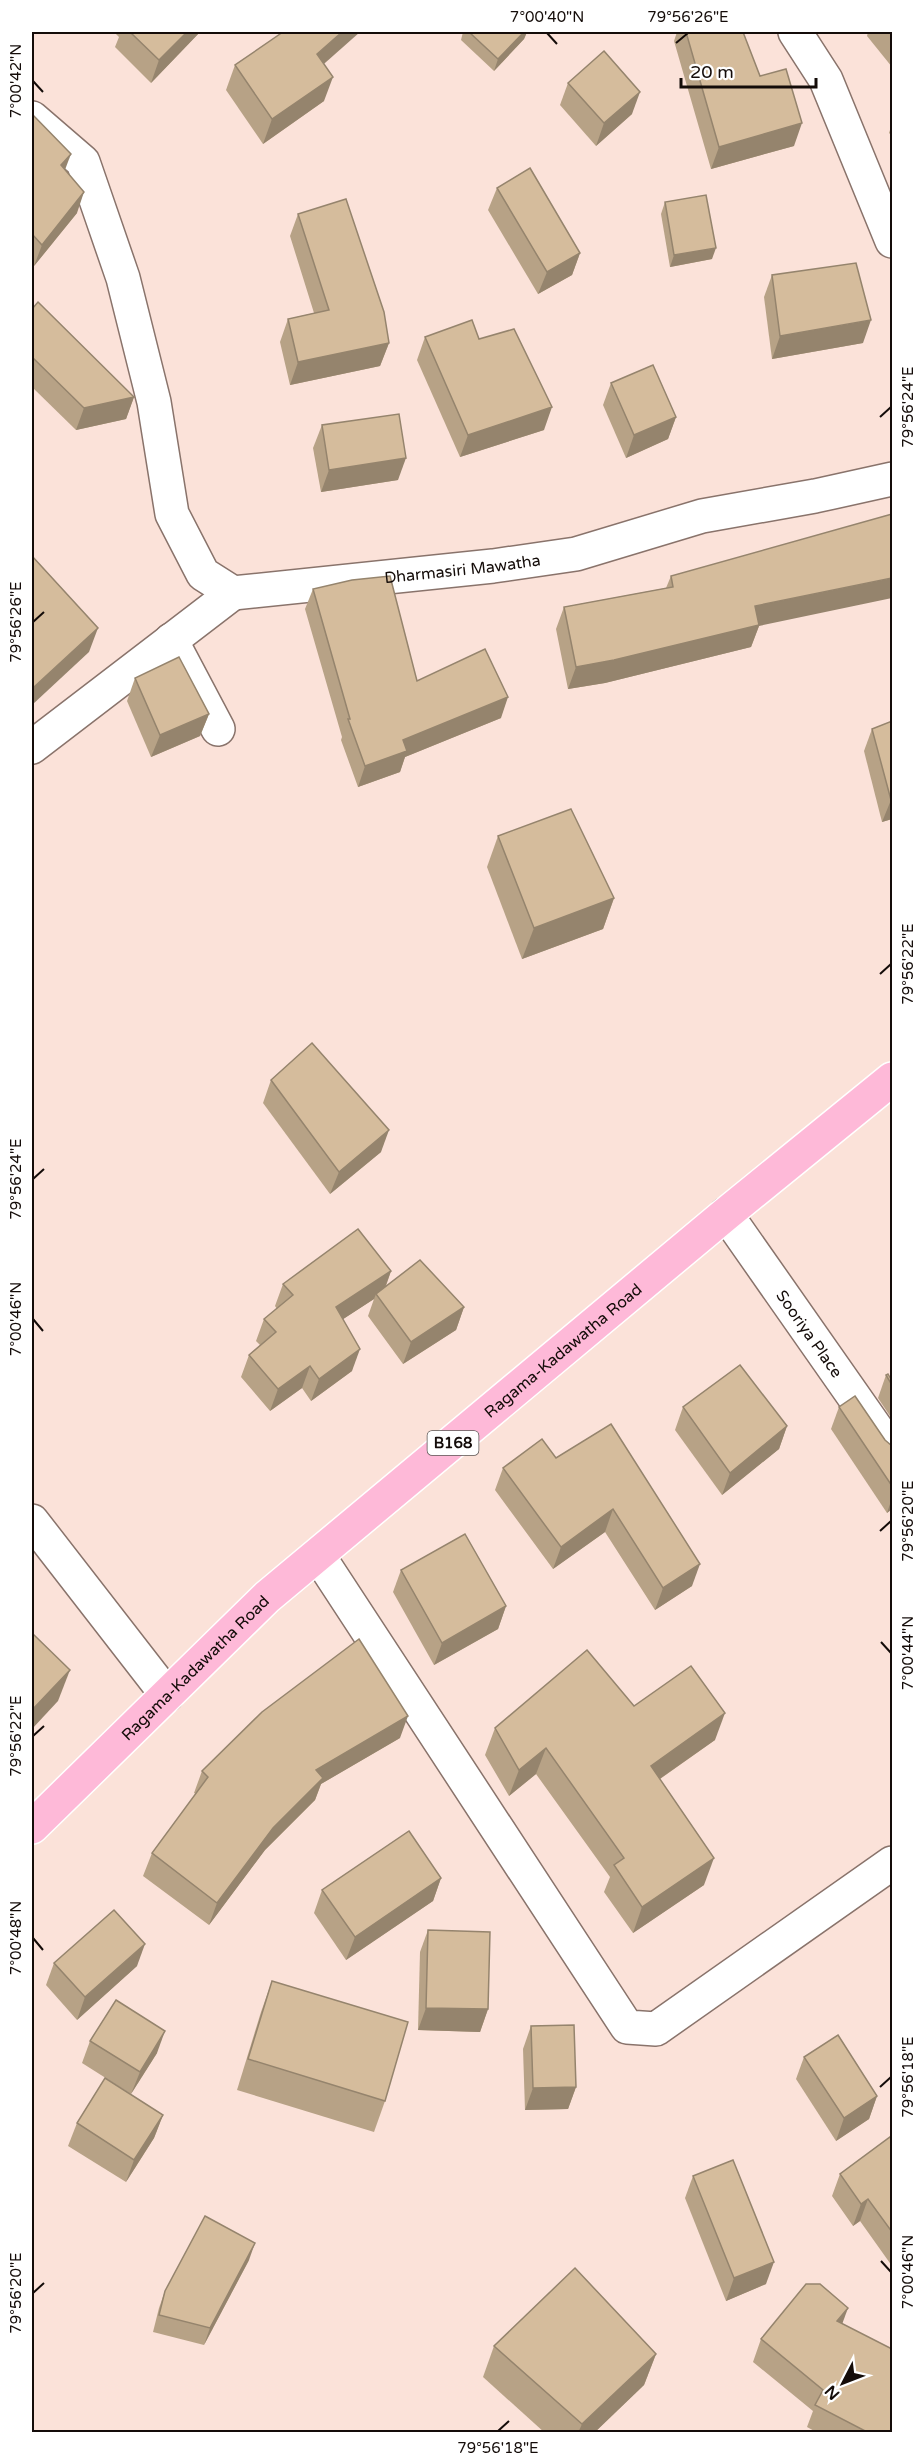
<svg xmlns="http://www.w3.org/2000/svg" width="924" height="2464" font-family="'Varela Round',sans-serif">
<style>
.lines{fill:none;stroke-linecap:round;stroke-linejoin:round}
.street-casing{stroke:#89736b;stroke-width:36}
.primary-casing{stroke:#fff;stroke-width:36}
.street{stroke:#fff;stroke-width:33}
.primary{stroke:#feb9d8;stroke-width:33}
.wall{fill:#b7a286}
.shaded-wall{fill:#95846d}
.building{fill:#d5bc9c;stroke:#95846d;stroke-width:1.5}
.ticks{fill:none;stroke:#140c09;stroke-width:2}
.labels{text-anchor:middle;stroke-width:6;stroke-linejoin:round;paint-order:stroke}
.shield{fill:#fff;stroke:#5a5553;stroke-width:1.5}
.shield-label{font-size:15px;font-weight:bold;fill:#140c09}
.street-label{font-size:16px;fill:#140c09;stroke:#fff}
.neatline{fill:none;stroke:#140c09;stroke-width:2}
.ticks-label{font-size:15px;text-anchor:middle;fill:#140c09}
</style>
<rect width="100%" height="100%" fill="#fbe2d9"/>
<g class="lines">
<g class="street-casing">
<g id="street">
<path d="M795 32 826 80 892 241"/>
<path id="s1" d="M32 118 83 162 123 278 154 402 172 514 203 574 233 593 493 566 576 554 702 516 815 496 892 479"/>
<path d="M171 640 218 729"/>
<path d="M32 747 233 593"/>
<path id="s2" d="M726 1214 892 1451"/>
<path d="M32 1521 167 1695"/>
<path d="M318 1555 627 2027 656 2029 892 1863"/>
</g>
</g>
<g class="primary-casing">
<g id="primary">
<path id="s3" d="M32 1827 267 1597 726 1214 892 1079"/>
</g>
</g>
<use href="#street" class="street"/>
<use href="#primary" class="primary"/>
</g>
<g class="wall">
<path d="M114 32H200L151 83 115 47 119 37Z"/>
<path d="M463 32H527L524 39 494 71 461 40Z"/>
<path d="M677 32H743L760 76 794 146 711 169 674 41Z"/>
<path d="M868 32H892V67L867 36Z"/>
<path d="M324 64V101L263 144 226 90 235 65Z"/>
<path d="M568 83 632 114 596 146 560 105Z"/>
<path d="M32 114 77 213 34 266 32 264Z"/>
<path d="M892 124V136L889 133Z"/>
<path d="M497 188 580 253 572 275 538 294 488 210Z"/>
<path d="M665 202 712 259 670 267 661 214Z"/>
<path d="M298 214 389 343 380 366 290 385 280 342 288 319 314 313 290 236Z"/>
<path d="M772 275 863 343 772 359 764 297Z"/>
<path d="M32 309 134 397 126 419 76 430 32 387Z"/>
<path d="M425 337 479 339 544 430 460 457 417 360Z"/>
<path d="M611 383 676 417 668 439 626 458 603 405Z"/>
<path d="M322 425 398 480 321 492 313 448Z"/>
<path d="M671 576 759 626 751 647 605 683 568 689 556 629 564 607 666 588Z"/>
<path d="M313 589 417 681 501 718 405 757 400 772 358 787 341 740 342 737 305 609Z"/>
<path d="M135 678 209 714 200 736 151 757 127 701Z"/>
<path d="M892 721V819L882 822 864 751 872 729Z"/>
<path d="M498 836 614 898 603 929 522 959 487 867Z"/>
<path d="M271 1080 381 1152 330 1194 263 1103Z"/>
<path d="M391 1271 386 1286 464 1307 456 1330 403 1364 368 1316 374 1299 343 1319 352 1371 311 1401 302 1388 270 1411 241 1377 249 1355 260 1345 256 1341 264 1319 277 1309 275 1306 283 1284Z"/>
<path d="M886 1375 892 1381V1419L878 1398Z"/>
<path d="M683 1407 787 1426 779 1449 722 1495 675 1430Z"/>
<path d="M839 1407 892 1446V1509L887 1513 831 1429Z"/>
<path d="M611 1424 692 1586 655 1610 605 1532 553 1569 495 1490 503 1468 556 1458Z"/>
<path d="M401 1570 506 1606 498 1629 434 1665 393 1592Z"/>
<path d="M634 1706 715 1740 660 1779 704 1885 633 1933 604 1892 610 1877 536 1774 509 1796 485 1755 495 1728Z"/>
<path d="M400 1738 321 1784 315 1800 265 1850 209 1925 143 1876 152 1853 196 1794 194 1793 202 1771Z"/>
<path d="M441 1878 433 1901 346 1960 314 1913 322 1890Z"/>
<path d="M428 1930 488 2009 480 2032 418 2030 420 1952Z"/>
<path d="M54 1963 137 1966 77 2020 46 1985Z"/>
<path d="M272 1981 385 2101 374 2132 237 2090 261 2012Z"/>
<path d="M531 2026 576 2087 568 2109 525 2110 523 2049Z"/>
<path d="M90 2041 157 2053 131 2094 82 2063Z"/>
<path d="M804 2057 877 2096 869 2119 836 2141 796 2079Z"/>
<path d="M163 2115 154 2138 126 2182 68 2146 77 2123Z"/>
<path d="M892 2141V2266L860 2221 853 2226 832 2196 840 2174Z"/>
<path d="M693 2176 766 2284 726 2301 685 2198Z"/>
<path d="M249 2260 204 2345 153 2332 159 2308 165 2291Z"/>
<path d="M843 2324 892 2433H818L807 2427 813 2411 753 2362 761 2339Z"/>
<path d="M494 2346 656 2354 644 2385 594 2433H545L483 2377Z"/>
</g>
<g class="shaded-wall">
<path d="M187 32H200L151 83 159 60Z"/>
<path d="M342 32H360L308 78 317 54Z"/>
<path d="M524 32H527L524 39 494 71 498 59Z"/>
<path d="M333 77 324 101 263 144 272 119Z"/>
<path d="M640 92 632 114 596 146 604 123Z"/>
<path d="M802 123 794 146 711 169 719 147Z"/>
<path d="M71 154 63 175 61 165Z"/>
<path d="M84 192 77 213 34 266 42 245Z"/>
<path d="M716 248 712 259 670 267 674 255Z"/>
<path d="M580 253 572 275 538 294 547 272Z"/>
<path d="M871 320 863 343 772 359 780 336Z"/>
<path d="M389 343 380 366 290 385 298 362Z"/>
<path d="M134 397 126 419 76 430 84 408Z"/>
<path d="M552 407 544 430 460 457 468 435Z"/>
<path d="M676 417 668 439 626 458 634 435Z"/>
<path d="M406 458 398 480 321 492 329 470Z"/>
<path d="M892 578V598L759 626 751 647 605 683 568 689 576 667 755 606Z"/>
<path d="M98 628 89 652 32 705V694L34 687Z"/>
<path d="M508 697 501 718 405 757 400 772 358 787 365 766 403 740Z"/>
<path d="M209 714 200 736 151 757 160 735Z"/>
<path d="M892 799V819L882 822 891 800Z"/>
<path d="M614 898 603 929 522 959 534 928Z"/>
<path d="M389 1130 381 1152 330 1194 339 1172Z"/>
<path d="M391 1271 383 1293 376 1294 374 1299 328 1329 336 1307Z"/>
<path d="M464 1307 456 1330 403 1364 411 1342Z"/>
<path d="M360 1349 352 1371 311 1401 319 1379Z"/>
<path d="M310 1366 302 1388 270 1411 278 1389Z"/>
<path d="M787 1426 779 1449 722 1495 730 1473Z"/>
<path d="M892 1498V1509L887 1513Z"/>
<path d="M613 1509 605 1532 553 1569 561 1547Z"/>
<path d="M700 1564 692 1586 655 1610 663 1588Z"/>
<path d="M506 1606 498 1629 434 1665 442 1643Z"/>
<path d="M70 1670 58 1701 32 1729V1710Z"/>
<path d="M725 1713 715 1740 641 1792 651 1766Z"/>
<path d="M408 1716 400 1738 321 1784 315 1800 265 1850 209 1925 217 1903 316 1770Z"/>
<path d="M546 1748 536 1774 509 1796 519 1770Z"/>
<path d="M714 1858 704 1885 633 1933 642 1907Z"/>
<path d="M441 1878 433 1901 346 1960 355 1937Z"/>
<path d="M145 1944 137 1966 77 2020 85 1997Z"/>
<path d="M426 2008 488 2009 480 2032 418 2030Z"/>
<path d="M165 2031 157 2053 131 2094 140 2072Z"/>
<path d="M576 2087 568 2109 525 2110 533 2088Z"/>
<path d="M877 2096 869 2119 836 2141 844 2118Z"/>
<path d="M163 2115 154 2138 126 2182 134 2160Z"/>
<path d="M868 2199 860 2221 853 2226 861 2204Z"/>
<path d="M255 2243 249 2260 204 2345 210 2328Z"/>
<path d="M774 2262 766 2284 726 2301 734 2278Z"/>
<path d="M848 2308 840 2330 837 2321Z"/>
<path d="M656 2354 644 2385 594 2433H578L582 2424Z"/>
</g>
<g class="building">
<path d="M130 32H187L159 60Z"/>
<path d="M283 32H342L317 54 333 77 272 119 235 65Z"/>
<path d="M469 32H524L498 59Z"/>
<path d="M686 32H743L760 76 786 69 802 123 719 147Z"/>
<path d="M604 51 640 92 604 123 568 83Z"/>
<path d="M32 114 71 154 61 165 84 192 42 245 32 234Z"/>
<path d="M530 168 580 253 547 272 497 188Z"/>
<path d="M706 195 716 248 674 255 665 202Z"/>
<path d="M346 199 384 312 389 343 298 362 288 319 329 310 298 214Z"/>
<path d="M856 263 871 320 780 336 772 275Z"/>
<path d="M38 302 134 397 84 408 32 357V309Z"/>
<path d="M472 320 479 339 514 329 552 407 468 435 425 337Z"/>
<path d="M653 365 676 417 634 435 611 383Z"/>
<path d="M399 414 406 458 329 470 322 425Z"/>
<path d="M892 514V578L755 606 759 625 614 660 576 667 564 607 673 587 671 576Z"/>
<path d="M32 556 98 628 34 687 32 685Z"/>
<path d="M390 576 417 681 485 649 508 697 403 740 407 751 365 766 348 719H350L313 589 352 580Z"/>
<path d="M179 657 209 714 160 735 135 678Z"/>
<path d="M892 721V799L891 800 872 729Z"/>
<path d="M571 809 614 898 534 928 498 836Z"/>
<path d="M312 1043 389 1130 339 1172 271 1080Z"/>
<path d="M358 1229 391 1271 336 1307 360 1349 319 1379 310 1366 278 1389 249 1355 276 1332 264 1319 293 1295 283 1284Z"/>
<path d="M420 1260 464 1307 411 1342 376 1294Z"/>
<path d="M740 1365 787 1426 730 1473 683 1407Z"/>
<path d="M888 1374 892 1381V1385L886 1375Z"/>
<path d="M855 1396 885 1440 892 1446V1486L839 1407Z"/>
<path d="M611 1424 700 1564 663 1588 613 1509 561 1547 503 1468 542 1439 556 1458Z"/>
<path d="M465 1534 506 1606 442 1643 401 1570Z"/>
<path d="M32 1633 70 1670 32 1710Z"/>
<path d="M359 1639 408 1716 316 1770 323 1778 273 1828 217 1903 152 1853 208 1777 202 1771 262 1712Z"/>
<path d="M587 1650 634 1706 691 1666 725 1713 651 1766 714 1858 642 1907 614 1865 624 1858 546 1748 519 1770 495 1728Z"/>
<path d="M409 1831 441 1878 355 1937 322 1890Z"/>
<path d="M114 1910 145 1944 85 1997 54 1963Z"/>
<path d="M428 1930 490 1932 488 2009 426 2008Z"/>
<path d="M272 1981 408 2022 385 2101 248 2059Z"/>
<path d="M116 2000 165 2031 140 2072 90 2041Z"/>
<path d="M574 2025 576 2087 533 2088 531 2026Z"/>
<path d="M838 2035 877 2096 844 2118 804 2057Z"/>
<path d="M105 2078 163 2115 134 2160 77 2123Z"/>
<path d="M890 2137 892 2141V2232L868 2199 861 2204 840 2174Z"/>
<path d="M733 2160 774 2262 734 2278 693 2176Z"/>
<path d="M205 2216 255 2243 210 2328 159 2315 165 2291Z"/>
<path d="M575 2268 656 2354 582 2424 494 2346Z"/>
<path d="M806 2284H820L848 2308 837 2321 892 2349V2433H869L815 2405 823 2390 761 2339Z"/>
</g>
<path class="ticks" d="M547 33 557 44M676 43 688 33M33 81 43 92M880 417 891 407M33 622 44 612M880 974 891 964M33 1179 44 1169M33 1319 43 1331M880 1531 891 1521M881 1642 891 1653M33 1736 44 1726M33 1938 43 1950M880 2087 891 2077M881 2261 891 2272M33 2293 44 2283M498 2431 509 2421"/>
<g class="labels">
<rect class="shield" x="427.5" y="1431" width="51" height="24" rx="4.5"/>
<g class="shield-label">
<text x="453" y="1448">B168</text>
</g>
<g class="street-label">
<text dy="6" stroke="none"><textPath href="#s1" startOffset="765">Dharmasiri Mawatha</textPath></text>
<text dy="6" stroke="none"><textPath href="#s2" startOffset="146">Sooriya Place</textPath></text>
<text dy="6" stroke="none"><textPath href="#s3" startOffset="714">Ragama-Kadawatha Road</textPath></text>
<text dy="6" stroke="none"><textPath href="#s3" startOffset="228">Ragama-Kadawatha Road</textPath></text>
</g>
</g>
<rect width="924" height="2464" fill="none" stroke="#ffffff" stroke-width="66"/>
<g transform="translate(843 2383) rotate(228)" stroke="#ffffff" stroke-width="4.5" paint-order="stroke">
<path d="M0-4.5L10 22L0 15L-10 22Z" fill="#140c09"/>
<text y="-9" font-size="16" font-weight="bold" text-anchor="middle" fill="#140c09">N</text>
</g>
<path d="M681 78v9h135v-9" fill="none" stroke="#140c09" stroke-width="3"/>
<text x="690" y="78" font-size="18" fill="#140c09" stroke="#ffffff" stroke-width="4.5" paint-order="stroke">20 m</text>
<rect x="33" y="33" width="858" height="2398" class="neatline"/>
<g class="ticks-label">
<text x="547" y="22">7°00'40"N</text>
<text x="688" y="22">79°56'26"E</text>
<text transform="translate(16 81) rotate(-90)" y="5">7°00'42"N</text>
<text transform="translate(908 407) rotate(-90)" y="5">79°56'24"E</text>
<text transform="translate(16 622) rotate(-90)" y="5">79°56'26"E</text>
<text transform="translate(908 964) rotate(-90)" y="5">79°56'22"E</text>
<text transform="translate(16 1179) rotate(-90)" y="5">79°56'24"E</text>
<text transform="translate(16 1319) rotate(-90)" y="5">7°00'46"N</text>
<text transform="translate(908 1521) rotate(-90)" y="5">79°56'20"E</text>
<text transform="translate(908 1653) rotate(-90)" y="5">7°00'44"N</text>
<text transform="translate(16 1736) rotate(-90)" y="5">79°56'22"E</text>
<text transform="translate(16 1938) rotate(-90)" y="5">7°00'48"N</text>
<text transform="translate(908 2077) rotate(-90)" y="5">79°56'18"E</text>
<text transform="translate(908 2272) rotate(-90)" y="5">7°00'46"N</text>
<text transform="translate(16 2293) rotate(-90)" y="5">79°56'20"E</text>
<text x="498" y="2453">79°56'18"E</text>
</g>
</svg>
